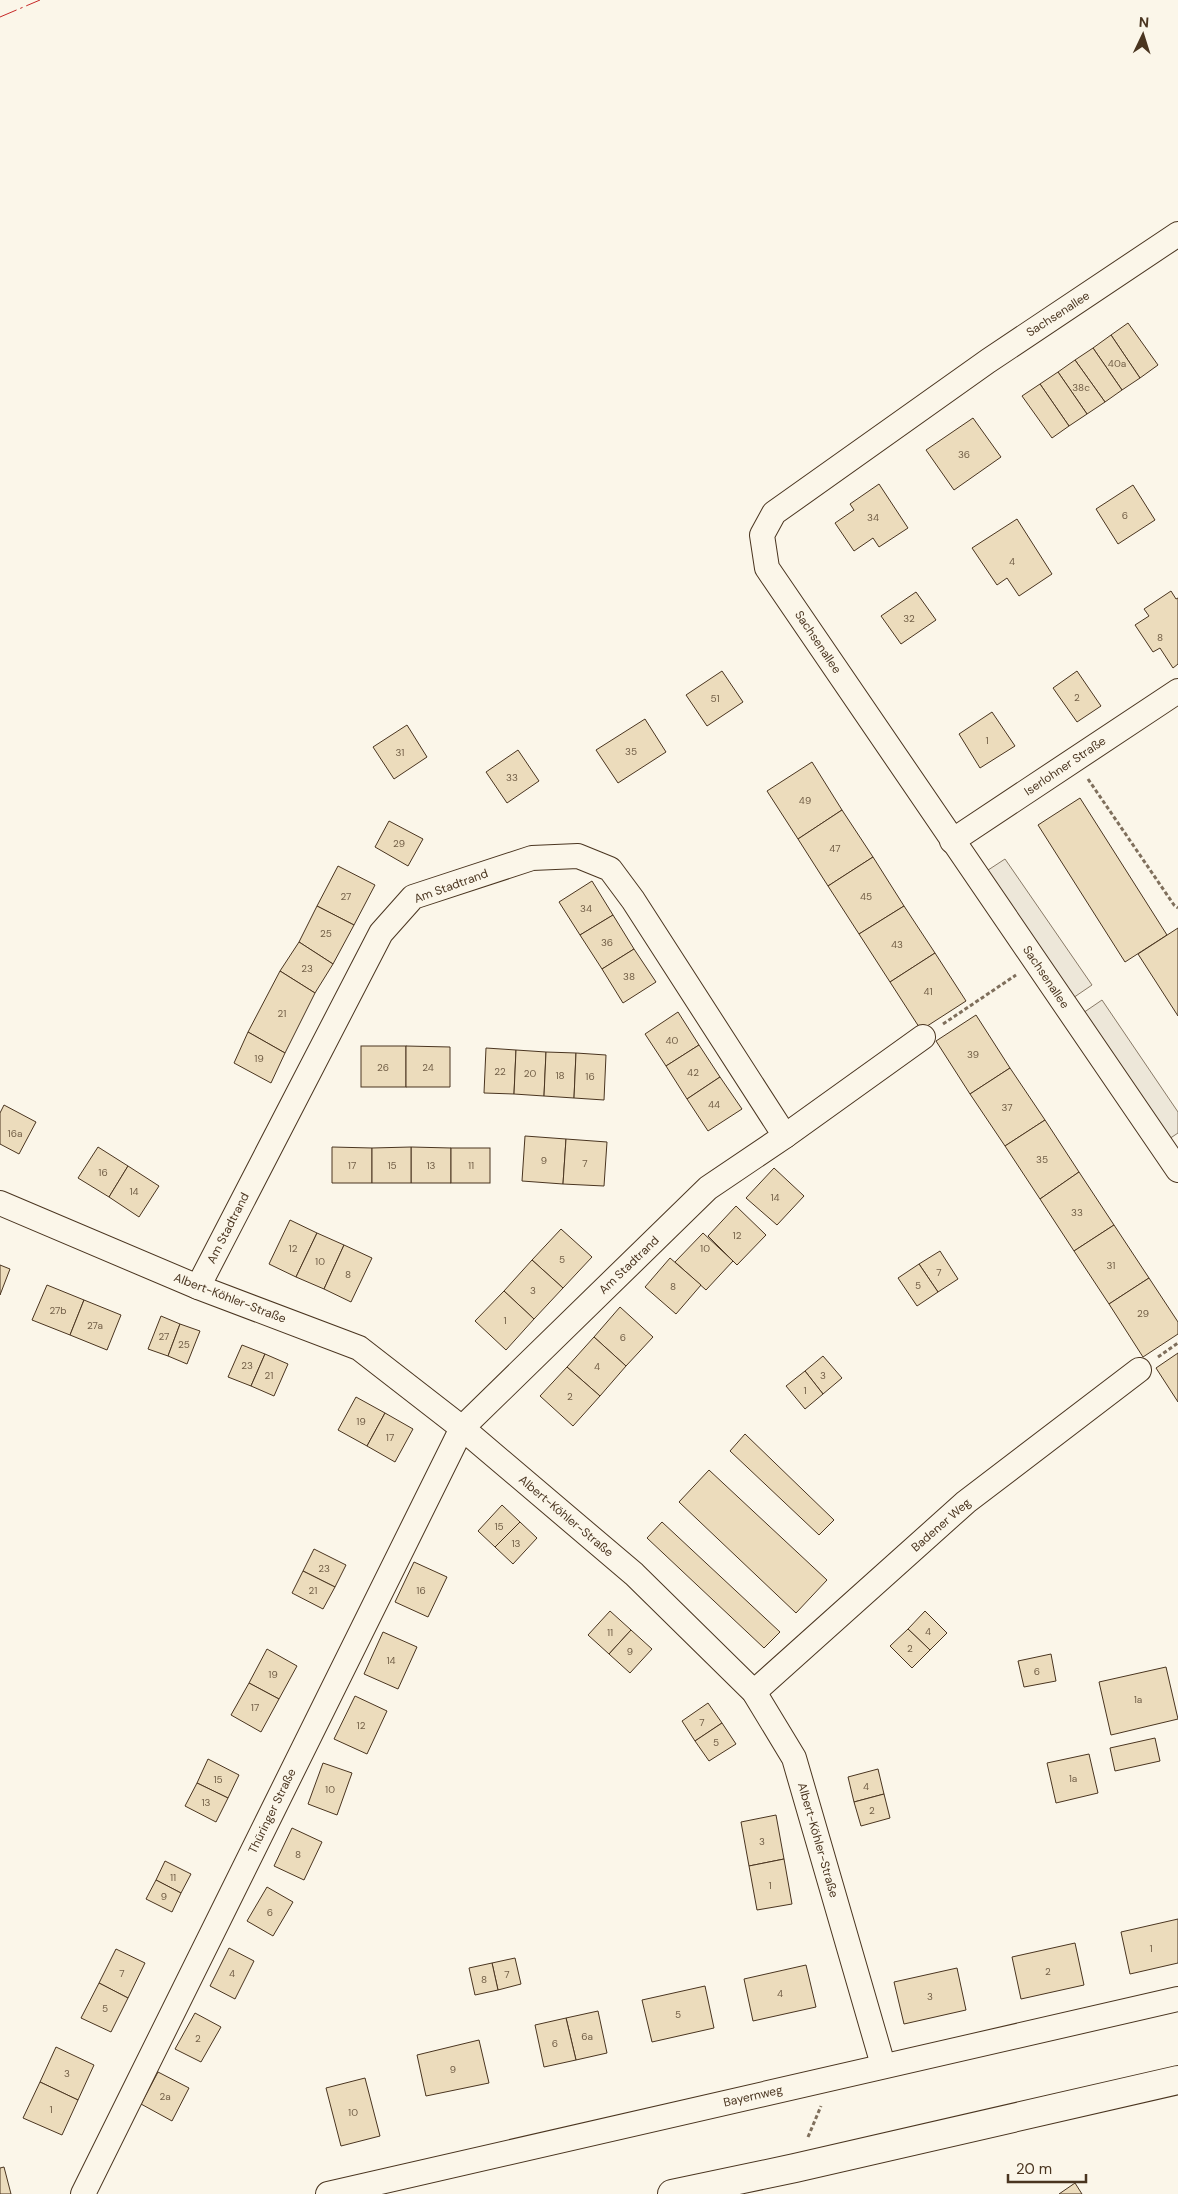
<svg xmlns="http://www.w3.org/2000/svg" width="1178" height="2194" font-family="'DM Sans',sans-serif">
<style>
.parking{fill:#ede7d9;stroke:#887966}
.building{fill:#ecdcbc;stroke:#4a3520}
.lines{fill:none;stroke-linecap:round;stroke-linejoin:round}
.street-casing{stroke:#4a3520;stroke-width:26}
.primary-casing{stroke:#4a3520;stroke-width:30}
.path{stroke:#7f6f5c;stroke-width:3;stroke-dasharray:4 2.5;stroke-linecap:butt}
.street{stroke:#fbf6e9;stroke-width:24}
.primary{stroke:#fbf6e9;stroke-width:28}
.power{stroke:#c62828;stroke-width:1;stroke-dasharray:18 4 2.5 4;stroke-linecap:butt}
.labels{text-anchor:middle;stroke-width:4;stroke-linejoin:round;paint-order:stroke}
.number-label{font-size:10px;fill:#725f47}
.street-label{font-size:12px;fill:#4a3520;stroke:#fbf6e9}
</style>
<rect width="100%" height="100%" fill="#fbf6e9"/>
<g class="parking">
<path d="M1005 859 1092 985 1070 1000 982 874Z"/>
<path d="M1102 1000 1178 1112V1133L1166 1141 1080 1015Z"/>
</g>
<g class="building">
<path d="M1128 323 1158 365 1140 378 1111 335Z"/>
<path d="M1111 335 1140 378 1122 390 1093 348Z"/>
<path d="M1093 348 1122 390 1105 402 1075 360Z"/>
<path d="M1075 360 1105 402 1087 414 1058 372Z"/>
<path d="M1058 372 1087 414 1069 426 1040 384Z"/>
<path d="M1040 384 1069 426 1052 438 1022 396Z"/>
<path d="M973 418 1001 457 954 490 926 450Z"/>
<path d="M879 484 908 528 879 547 873 538 854 551 835 523 854 510 850 504Z"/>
<path d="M1133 485 1155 520 1118 544 1096 509Z"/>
<path d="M1017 519 1052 574 1019 596 1007 578 997 585 972 548Z"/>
<path d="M1171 591 1176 599 1178 598V664L1173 668 1160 648 1153 652 1135 625 1149 616 1144 609Z"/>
<path d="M916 592 936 620 901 644 881 616Z"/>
<path d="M722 671 743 702 707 726 686 695Z"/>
<path d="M1077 671 1101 706 1077 722 1053 688Z"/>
<path d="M992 712 1015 746 980 768 959 734Z"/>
<path d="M645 719 666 752 618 783 596 750Z"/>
<path d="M407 725 427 757 394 779 373 747Z"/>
<path d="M518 750 539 781 507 803 486 772Z"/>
<path d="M812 762 842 810 798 839 767 791Z"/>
<path d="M1080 798 1167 935 1125 962 1038 825Z"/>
<path d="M842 810 873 857 828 886 798 839Z"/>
<path d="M389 821 423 839 408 866 375 847Z"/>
<path d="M873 857 904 906 859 934 828 886Z"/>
<path d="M338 866 375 885 354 925 317 906Z"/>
<path d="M592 881 613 915 580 935 559 902Z"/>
<path d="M317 906 354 925 333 964 299 942Z"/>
<path d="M904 906 935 953 890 982 859 934Z"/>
<path d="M613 915 634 949 602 969 580 935Z"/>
<path d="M1178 928V1016L1138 954Z"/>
<path d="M299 942 333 964 315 993 280 971Z"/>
<path d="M634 949 656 982 623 1003 602 969Z"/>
<path d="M935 953 966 1001 921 1030 890 982Z"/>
<path d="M280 971 315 993 285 1053 248 1032Z"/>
<path d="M678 1012 699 1045 666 1066 645 1034Z"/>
<path d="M976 1015 1010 1068 970 1094 936 1041Z"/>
<path d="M248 1032 285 1053 271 1083 234 1063Z"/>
<path d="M699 1045 720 1077 687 1099 666 1066Z"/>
<rect x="361" y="1046" width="45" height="41"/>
<path d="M406 1046 450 1047V1087H406Z"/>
<path d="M486 1048 516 1050 514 1094 484 1093Z"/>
<path d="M516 1050 546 1052 544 1096 514 1094Z"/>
<path d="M546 1052 576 1053 574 1098 544 1096Z"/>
<path d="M576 1053 606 1055 604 1100 574 1098Z"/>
<path d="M1010 1068 1045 1120 1005 1146 970 1094Z"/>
<path d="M720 1077 742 1109 708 1131 687 1099Z"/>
<path d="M4 1105 36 1122 19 1154 0 1144V1113Z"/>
<path d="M1045 1120 1079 1172 1040 1199 1005 1146Z"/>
<path d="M525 1136 566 1139 563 1184 522 1181Z"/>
<path d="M566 1139 607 1142 604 1186 563 1184Z"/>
<path d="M98 1147 128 1166 109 1197 78 1178Z"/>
<path d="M332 1147 372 1148V1183H332Z"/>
<path d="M411 1147 451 1148V1183H411Z"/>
<path d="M411 1147V1183H372V1148Z"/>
<rect x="451" y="1148" width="39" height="35"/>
<path d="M128 1166 159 1186 139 1217 109 1197Z"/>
<path d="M774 1168 804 1196 777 1225 746 1198Z"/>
<path d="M1079 1172 1114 1225 1074 1251 1040 1199Z"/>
<path d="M736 1206 766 1235 737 1265 708 1236Z"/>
<path d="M290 1220 317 1233 296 1277 269 1264Z"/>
<path d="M1114 1225 1149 1278 1109 1304 1074 1251Z"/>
<path d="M561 1229 592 1257 563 1288 532 1260Z"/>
<path d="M317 1233 344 1245 324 1289 296 1277Z"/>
<path d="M703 1233 733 1261 706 1290 675 1262Z"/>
<path d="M344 1245 372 1258 351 1302 324 1289Z"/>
<path d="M940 1251 958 1279 938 1292 919 1264Z"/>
<path d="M670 1258 701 1285 676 1314 645 1287Z"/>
<path d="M532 1260 563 1288 534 1319 504 1291Z"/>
<path d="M919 1264 938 1292 917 1306 898 1278Z"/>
<path d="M0 1265 10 1269 0 1295Z"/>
<path d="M1149 1278 1178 1322V1334L1143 1357 1109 1304Z"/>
<path d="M47 1285 84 1300 70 1335 32 1320Z"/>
<path d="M504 1291 534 1319 506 1350 475 1321Z"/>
<path d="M84 1300 121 1315 107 1350 70 1335Z"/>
<path d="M620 1307 653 1337 626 1366 594 1337Z"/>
<path d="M161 1316 180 1324 168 1356 148 1349Z"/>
<path d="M180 1324 200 1331 187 1364 168 1356Z"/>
<path d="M594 1337 626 1366 600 1396 567 1367Z"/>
<path d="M242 1345 265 1354 251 1386 228 1377Z"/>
<path d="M1178 1353V1402L1156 1368Z"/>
<path d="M265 1354 288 1364 274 1396 251 1386Z"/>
<path d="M823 1356 842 1378 823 1394 805 1371Z"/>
<path d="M567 1367 600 1396 573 1426 540 1396Z"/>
<path d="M805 1371 823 1394 805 1409 786 1386Z"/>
<path d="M356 1397 385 1413 367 1446 338 1430Z"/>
<path d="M385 1413 413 1429 395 1462 367 1446Z"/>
<path d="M745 1434 834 1520 819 1535 730 1451Z"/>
<path d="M709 1470 827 1580 796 1613 679 1502Z"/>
<path d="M502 1505 520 1522 495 1547 478 1531Z"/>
<path d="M520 1522 537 1538 513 1564 495 1547Z"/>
<path d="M662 1522 780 1632 764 1648 647 1538Z"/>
<path d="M314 1549 346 1565 335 1587 303 1571Z"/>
<path d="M414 1562 447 1577 428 1617 395 1602Z"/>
<path d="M303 1571 335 1587 323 1609 292 1593Z"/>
<path d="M610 1611 631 1630 609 1654 588 1635Z"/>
<path d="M925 1611 947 1633 930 1650 908 1629Z"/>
<path d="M908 1629 930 1650 912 1668 890 1646Z"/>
<path d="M631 1630 652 1649 630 1673 609 1654Z"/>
<path d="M383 1632 417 1647 398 1689 364 1674Z"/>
<path d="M267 1649 297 1666 279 1699 249 1683Z"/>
<path d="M1051 1654 1056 1681 1024 1687 1018 1661Z"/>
<path d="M1166 1667 1178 1719 1111 1735 1099 1682Z"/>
<path d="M249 1683 279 1699 261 1732 231 1715Z"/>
<path d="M355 1696 387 1711 367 1754 334 1739Z"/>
<path d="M708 1703 722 1723 695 1741 682 1721Z"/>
<path d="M722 1723 736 1744 709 1761 695 1741Z"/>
<path d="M1155 1738 1160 1761 1115 1771 1110 1748Z"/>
<path d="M1089 1754 1098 1793 1056 1803 1047 1763Z"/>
<path d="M208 1759 239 1775 228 1798 197 1783Z"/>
<path d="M323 1763 352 1773 337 1815 308 1804Z"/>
<path d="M878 1769 884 1794 854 1802 848 1777Z"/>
<path d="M197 1783 228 1798 216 1822 185 1806Z"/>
<path d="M884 1794 890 1818 861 1826 854 1802Z"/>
<path d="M776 1815 784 1859 749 1866 741 1822Z"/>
<path d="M292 1828 322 1842 304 1880 274 1866Z"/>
<path d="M784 1859 792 1904 757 1910 749 1866Z"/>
<path d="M165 1861 191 1874 181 1893 156 1880Z"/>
<path d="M156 1880 181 1893 172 1912 146 1899Z"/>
<path d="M267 1887 293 1902 273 1936 247 1921Z"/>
<path d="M1178 1919V1963L1130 1974 1121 1932Z"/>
<path d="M1075 1943 1084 1985 1021 1999 1012 1957Z"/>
<path d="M229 1948 254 1961 235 1999 210 1986Z"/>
<path d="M116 1949 145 1963 128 1998 99 1983Z"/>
<path d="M515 1958 521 1984 498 1990 492 1963Z"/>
<path d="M492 1963 498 1990 475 1995 469 1968Z"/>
<path d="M806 1965 816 2007 753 2021 744 1979Z"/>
<path d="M957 1968 966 2010 904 2024 894 1982Z"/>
<path d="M99 1983 128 1998 111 2032 81 2018Z"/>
<path d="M705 1986 714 2028 652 2042 642 2000Z"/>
<path d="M598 2011 607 2053 576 2060 566 2018Z"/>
<path d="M195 2013 221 2027 201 2062 175 2049Z"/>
<path d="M566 2018 576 2060 544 2067 535 2025Z"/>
<path d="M479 2040 489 2083 426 2096 417 2055Z"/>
<path d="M56 2047 94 2065 78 2100 40 2082Z"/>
<path d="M158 2072 189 2088 172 2121 141 2104Z"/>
<path d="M365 2078 380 2136 341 2146 326 2088Z"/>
<path d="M40 2082 78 2100 62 2135 23 2118Z"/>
<path d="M4 2167 11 2194H0V2168Z"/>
<path d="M1075 2183 1082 2194H1059Z"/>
</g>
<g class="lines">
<g class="street-casing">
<g id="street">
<path d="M1178 234 988 361 774 513 762 535 767 568 1178 1170"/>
<path d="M952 841 1178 691"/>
<path d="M785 1136 923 1037"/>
<path d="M0 1203 198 1287 359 1348 462 1428 634 1574 754 1692 794 1758 883 2065"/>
<path d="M754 1692 966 1502 1139 1370"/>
<path d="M83 2194 462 1428 708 1188 785 1136 633 900 610 869 578 856 532 858 413 897 381 933 198 1287"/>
<path d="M328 2194 1178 1999"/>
</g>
</g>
<g class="primary-casing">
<path id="primary" d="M672 2194 795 2168 1178 2080"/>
</g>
<g class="path">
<path d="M1088 779 1174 905 1178 908"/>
<path d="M943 1024 1016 975"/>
<path d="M1158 1357 1178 1343"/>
<path d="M808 2137 821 2106"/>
</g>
<use href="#street" class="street"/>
<use href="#primary" class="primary"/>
<path class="power" d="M0 17 40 0"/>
</g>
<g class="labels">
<g class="number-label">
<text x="1117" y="367">40a</text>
<text x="1081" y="391">38c</text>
<text x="964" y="458">36</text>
<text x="1125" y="519">6</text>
<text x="873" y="521">34</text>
<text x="1012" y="565">4</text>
<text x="909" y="622">32</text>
<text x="1160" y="641">8</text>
<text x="1077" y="701">2</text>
<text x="715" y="702">51</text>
<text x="987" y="744">1</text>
<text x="631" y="755">35</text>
<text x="400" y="756">31</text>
<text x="512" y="781">33</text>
<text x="805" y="804">49</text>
<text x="399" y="847">29</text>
<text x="835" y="852">47</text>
<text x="346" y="900">27</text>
<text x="866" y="900">45</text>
<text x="586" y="912">34</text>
<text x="326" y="937">25</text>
<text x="607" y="946">36</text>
<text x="897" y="948">43</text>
<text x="307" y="972">23</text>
<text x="629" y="980">38</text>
<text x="928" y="995">41</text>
<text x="282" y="1017">21</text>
<text x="672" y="1044">40</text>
<text x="973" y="1058">39</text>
<text x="259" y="1062">19</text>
<text x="383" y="1071">26</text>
<text x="428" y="1071">24</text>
<text x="500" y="1075">22</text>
<text x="693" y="1076">42</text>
<text x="530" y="1077">20</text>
<text x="560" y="1079">18</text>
<text x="590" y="1080">16</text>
<text x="714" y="1108">44</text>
<text x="1007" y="1111">37</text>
<text x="15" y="1137">16a</text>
<text x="1042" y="1163">35</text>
<text x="544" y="1164">9</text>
<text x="585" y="1167">7</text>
<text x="352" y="1169">17</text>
<text x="392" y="1169">15</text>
<text x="431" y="1169">13</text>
<text x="471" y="1169">11</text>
<text x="103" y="1176">16</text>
<text x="134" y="1195">14</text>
<text x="775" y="1201">14</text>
<text x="1077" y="1216">33</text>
<text x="737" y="1239">12</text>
<text x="293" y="1252">12</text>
<text x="705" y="1252">10</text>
<text x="562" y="1263">5</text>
<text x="320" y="1265">10</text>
<text x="1111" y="1269">31</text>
<text x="939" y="1276">7</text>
<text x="348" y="1278">8</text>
<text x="918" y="1289">5</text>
<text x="673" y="1290">8</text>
<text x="533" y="1294">3</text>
<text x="58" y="1314">27b</text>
<text x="1143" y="1317">29</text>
<text x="505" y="1324">1</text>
<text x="95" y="1329">27a</text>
<text x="164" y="1340">27</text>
<text x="623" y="1341">6</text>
<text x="184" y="1348">25</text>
<text x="247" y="1369">23</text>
<text x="597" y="1370">4</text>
<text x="269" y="1379">21</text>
<text x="823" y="1379">3</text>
<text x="805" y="1394">1</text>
<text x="570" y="1400">2</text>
<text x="361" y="1425">19</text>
<text x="390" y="1441">17</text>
<text x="499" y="1530">15</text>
<text x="516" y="1547">13</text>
<text x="324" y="1572">23</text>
<text x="313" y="1594">21</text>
<text x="421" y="1594">16</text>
<text x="928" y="1635">4</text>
<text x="610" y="1636">11</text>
<text x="910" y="1652">2</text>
<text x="630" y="1655">9</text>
<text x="391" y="1664">14</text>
<text x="1037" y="1675">6</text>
<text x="273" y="1678">19</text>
<text x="1138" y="1703">1a</text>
<text x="255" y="1711">17</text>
<text x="702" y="1726">7</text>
<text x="361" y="1729">12</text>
<text x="716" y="1746">5</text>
<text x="1073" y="1782">1a</text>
<text x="218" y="1783">15</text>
<text x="866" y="1790">4</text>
<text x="330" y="1793">10</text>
<text x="206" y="1806">13</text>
<text x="872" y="1814">2</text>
<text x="762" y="1845">3</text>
<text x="298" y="1858">8</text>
<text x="173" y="1881">11</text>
<text x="770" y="1889">1</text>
<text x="164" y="1900">9</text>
<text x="270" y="1916">6</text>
<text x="1151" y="1952">1</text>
<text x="1048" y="1975">2</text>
<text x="122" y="1977">7</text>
<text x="232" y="1977">4</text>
<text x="507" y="1978">7</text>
<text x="484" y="1983">8</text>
<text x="780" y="1997">4</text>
<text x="930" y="2000">3</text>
<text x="105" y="2012">5</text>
<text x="678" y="2018">5</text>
<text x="587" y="2040">6a</text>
<text x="198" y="2042">2</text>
<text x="555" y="2047">6</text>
<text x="453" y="2073">9</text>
<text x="67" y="2077">3</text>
<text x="165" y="2100">2a</text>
<text x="51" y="2113">1</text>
<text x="353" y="2116">10</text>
</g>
<g class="street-label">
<text transform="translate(1058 314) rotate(-33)" y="4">Sachsenallee</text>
<text transform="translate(818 642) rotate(56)" y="4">Sachsenallee</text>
<text transform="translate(1065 766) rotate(-34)" y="4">Iserlohner Straße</text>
<text transform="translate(451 886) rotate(-20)" y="4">Am Stadtrand</text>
<text transform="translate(1046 977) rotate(56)" y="4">Sachsenallee</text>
<text transform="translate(228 1228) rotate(-63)" y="4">Am Stadtrand</text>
<text transform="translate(629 1265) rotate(-44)" y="4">Am Stadtrand</text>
<text transform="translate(230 1298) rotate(21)" y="4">Albert-Köhler-Straße</text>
<text transform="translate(566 1516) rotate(40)" y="4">Albert-Köhler-Straße</text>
<text transform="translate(941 1525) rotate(-41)" y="4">Badener Weg</text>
<text transform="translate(272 1811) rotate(-64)" y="4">Thüringer Straße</text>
<text transform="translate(818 1840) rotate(74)" y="4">Albert-Köhler-Straße</text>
<text transform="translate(753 2096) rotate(-13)" y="4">Bayernweg</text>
</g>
</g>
<g transform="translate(1143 35) rotate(4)" stroke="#fbf6e9" stroke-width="4" paint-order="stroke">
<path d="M0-4L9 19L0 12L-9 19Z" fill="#4a3520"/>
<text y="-8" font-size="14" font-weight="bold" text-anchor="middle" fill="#4a3520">N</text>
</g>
<path d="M1008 2174v8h78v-8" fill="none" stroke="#4a3520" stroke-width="2.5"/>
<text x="1016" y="2174" font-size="15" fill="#4a3520" stroke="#fbf6e9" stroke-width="4" paint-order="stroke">20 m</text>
</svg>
